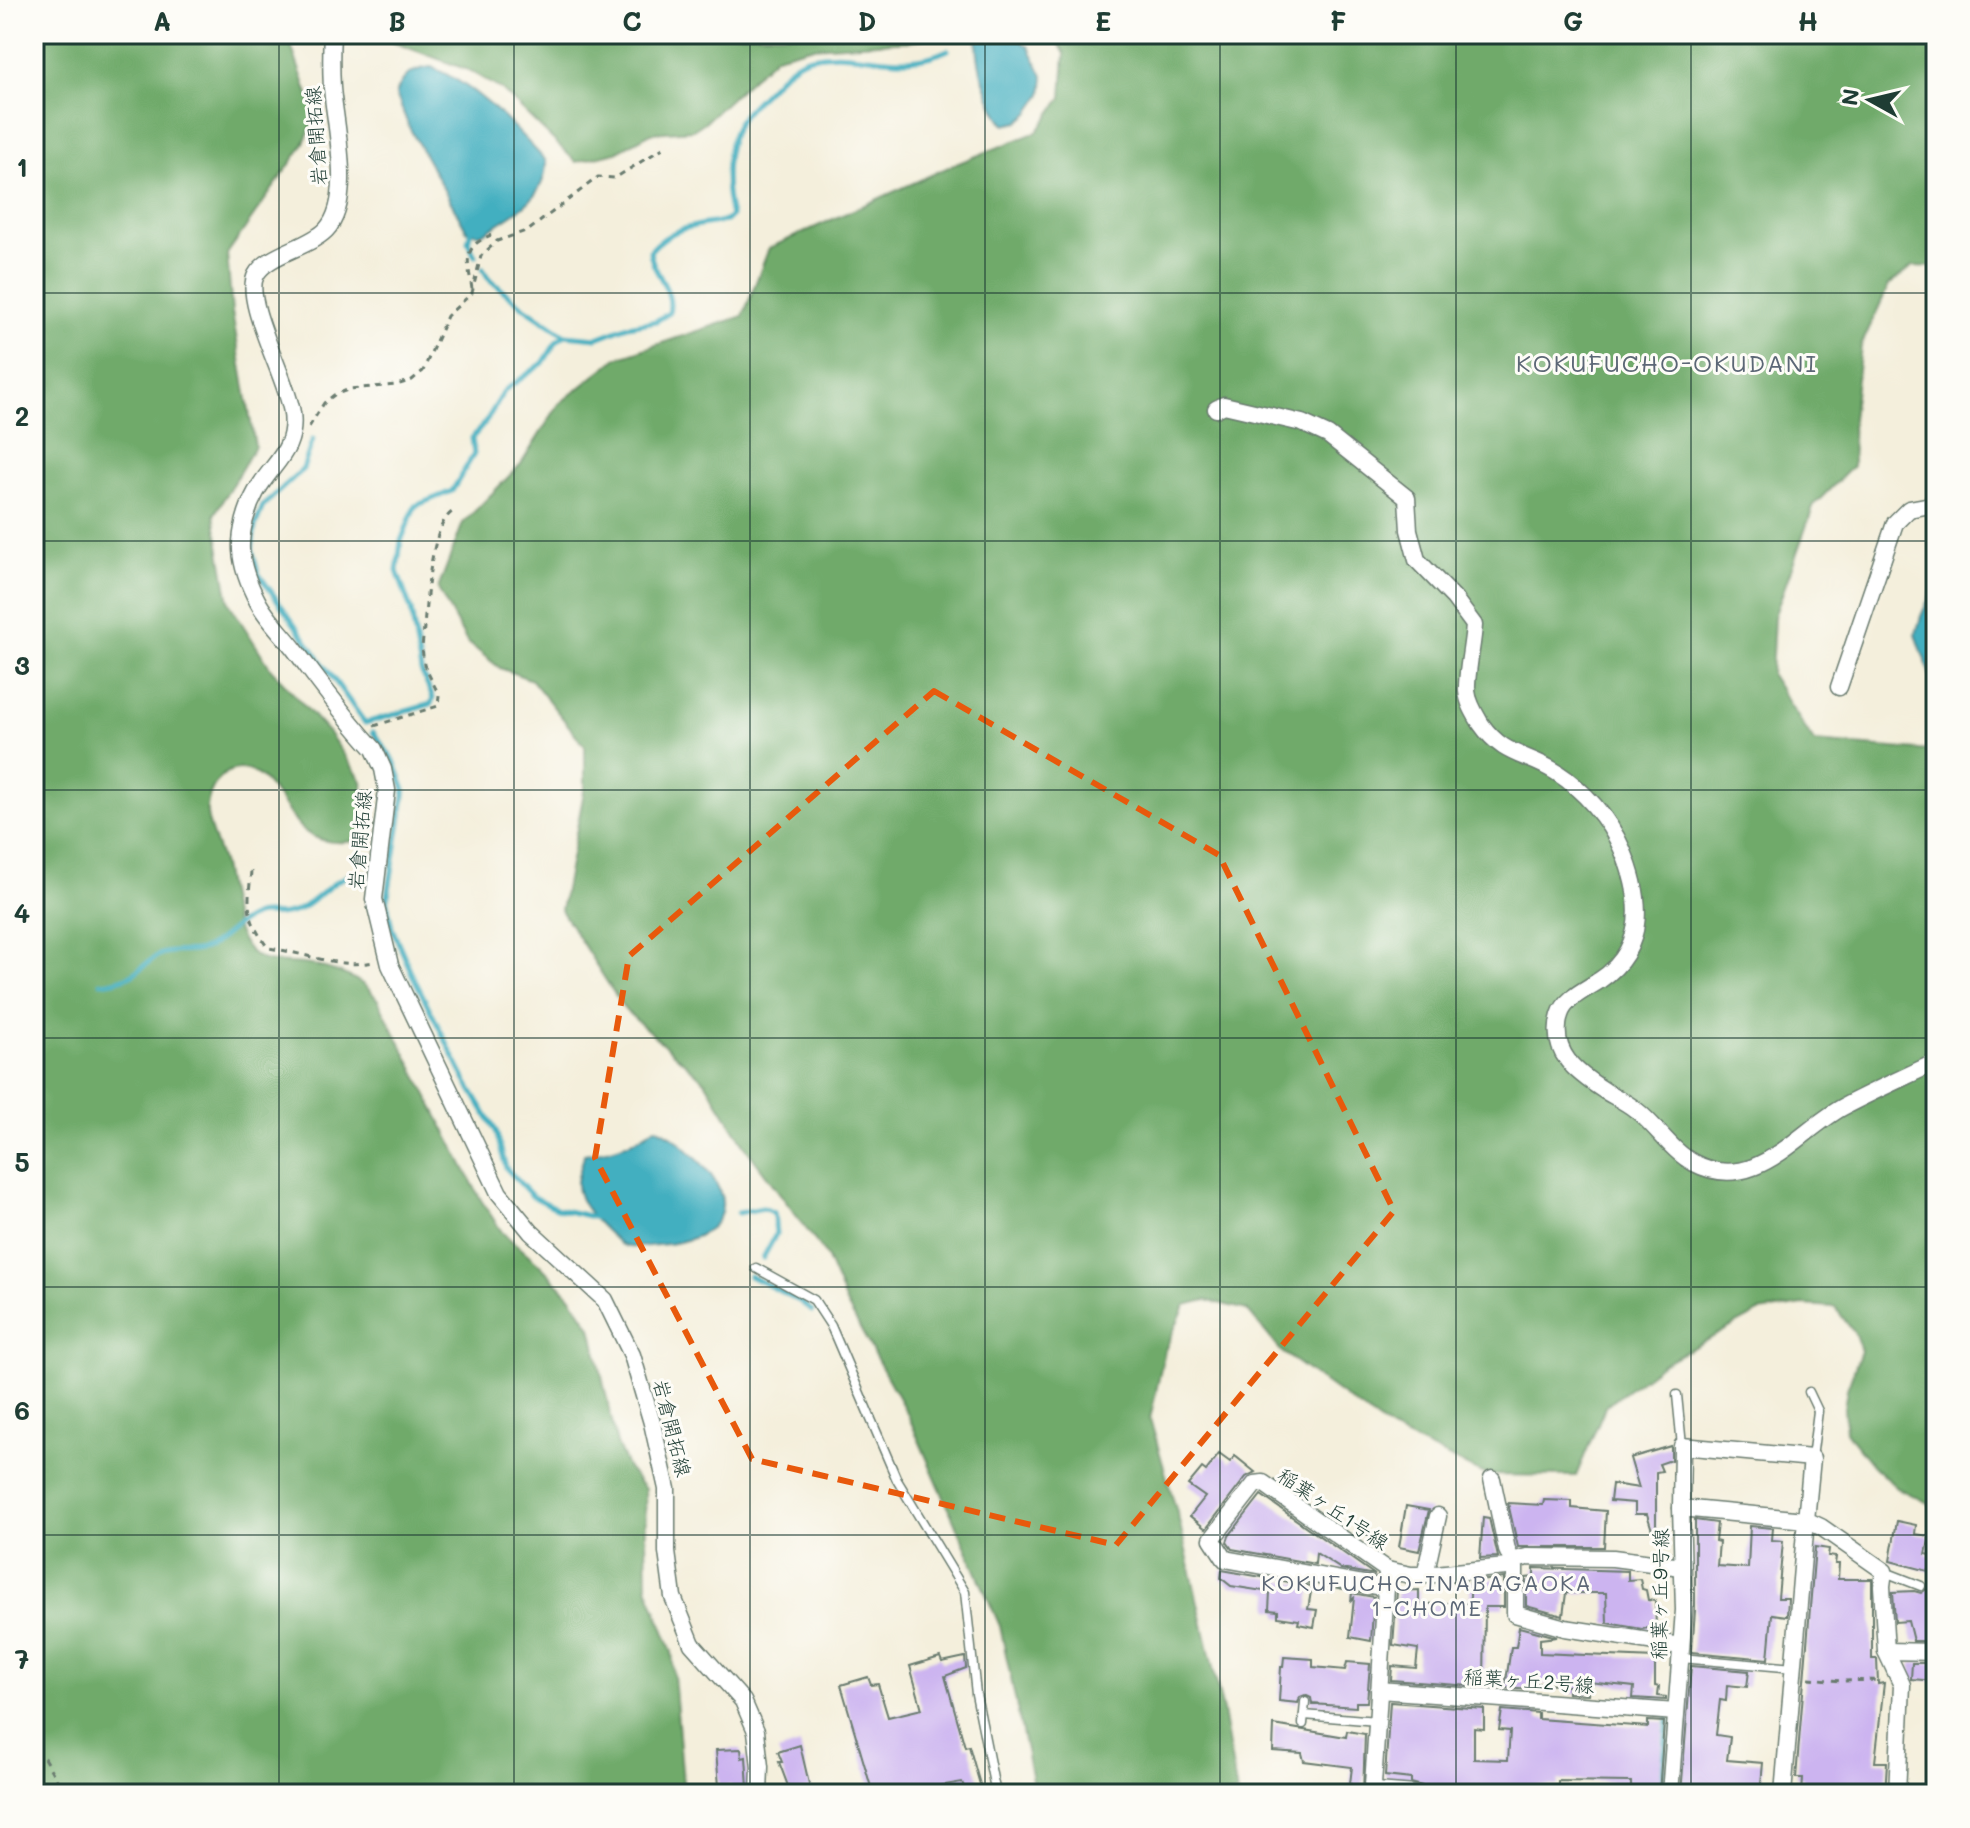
<svg xmlns="http://www.w3.org/2000/svg" width="1970" height="1828" font-family="Mali,'Klee One',sans-serif">
<style>
.forest{fill:#70aa6a;stroke:#48744f;stroke-width:2}
.water{fill:#42afc0;stroke:#30767a;stroke-width:2}
.lines{fill:none;stroke-linecap:round;stroke-linejoin:round}
.stream{stroke:#42afc0;stroke-width:5}
.building{fill:#ccb4f0}
.service-casing{stroke:#6a7b6f;stroke-width:11}
.minor-casing{stroke:#6a7b6f;stroke-width:19}
.path{stroke:#6a7b6f;stroke-width:3;stroke-dasharray:6 6;stroke-linecap:butt}
.service{stroke:#fff;stroke-width:8}
.minor{stroke:#fff;stroke-width:16}
.marked{fill:none;stroke:#e8590c;stroke-width:6;stroke-dasharray:16 10;stroke-linejoin:round}
.grid{fill:none;stroke:#1f3d34;stroke-width:2;stroke-opacity:0.55}
.labels{text-anchor:middle;stroke-width:6;stroke-linejoin:round;paint-order:stroke}
.street-label{font-size:20px;fill:#1f3d34;stroke:#fdfcf7}
.neighbourhood-label{font-size:22px;letter-spacing:2px;fill:#5c6776;stroke:#fdfcf7}
.quarter-label{font-size:24px;letter-spacing:2px;fill:#5c6776;stroke:#fdfcf7}
.neatline{fill:none;stroke:#1f3d34;stroke-width:3}
.grid-label{font-size:26px;text-anchor:middle;font-weight:bold;fill:#1f3d34}
</style>
<rect width="100%" height="100%" fill="#fdfcf7"/>
<filter id="ink" filterUnits="userSpaceOnUse"><feTurbulence type="fractalNoise" baseFrequency=".0125" numOctaves="2"/><feDisplacementMap in="SourceGraphic" scale="16" xChannelSelector="R" yChannelSelector="G"/><feConvolveMatrix kernelMatrix="1 2 1 2 8 2 1 2 1" color-interpolation-filters="sRGB"/></filter>
<filter id="wash" filterUnits="userSpaceOnUse"><feTurbulence type="fractalNoise" baseFrequency=".006" numOctaves="4" result="noise"/><feDisplacementMap in="SourceGraphic" scale="32" xChannelSelector="R" yChannelSelector="G"/><feGaussianBlur stdDeviation="1.8" result="paint"/><feColorMatrix in="noise" values="0 0 0 0 0 0 0 0 0 0 0 0 0 0 0 0 0 1.4 0 .05"/><feComposite in="paint" operator="in"/></filter>
<g filter="url(#wash)">
<rect width="100%" height="100%" fill="#f4efdc"/>
<g class="forest">
<path d="M34 34H287L316 117 302 147 227 254 232 312 255 446 214 515 229 603 271 669 329 733 362 781 365 809 363 826 355 841C337 844 319 843 303 830 284 814 266 761 233 770 215 775 206 797 207 814 209 831 219 849 223 866 229 892 232 941 256 956 270 965 288 962 304 964 321 966 346 973 361 983 368 987 373 994 378 1000L481 1200 502 1232 539 1264 570 1296 591 1327 617 1444 628 1469 645 1489 647 1586 672 1652 684 1794H34Z"/>
<path d="M371 34H941L912 41 810 47 776 56 705 122 693 130 651 133 616 152 576 162 502 90 468 70Z"/>
<path d="M1054 34H1936V267L1913 266 1889 285 1861 346 1852 419 1853 466 1814 505 1774 617 1771 675 1814 742 1931 751 1936 754V1507L1897 1488 1873 1466 1846 1432 1844 1408 1847 1389 1861 1351 1855 1334 1835 1307 1803 1305 1759 1312 1662 1364 1605 1407 1576 1476 1486 1475 1391 1430 1282 1352 1247 1310 1206 1300 1185 1305 1165 1350 1150 1419 1178 1516 1223 1711 1237 1794H1035L1000 1626 908 1415 847 1305 825 1254 748 1151 705 1081 625 1010 561 910 585 787V746L532 680 500 668 467 642 438 589 463 523 521 464 559 404 617 358 743 316 769 248 951 166 1037 132 1062 98 1065 54Z"/>
</g>
<g class="water">
<path d="M987 34H1011L1029 47 1044 78 1042 94 1029 113 1018 122 1005 125C991 108 974 61 978 38Z"/>
<path d="M431 67C479 87 511 124 546 161 546 199 515 213 485 232L477 234 467 231 409 127 396 94C403 75 411 70 431 67Z"/>
<path d="M1936 583V682L1930 675 1916 634 1921 616Z"/>
<path d="M655 1127C672 1134 681 1144 694 1156 745 1204 723 1240 658 1245 648 1246 638 1248 628 1247L621 1245C606 1231 577 1207 577 1184 577 1174 583 1164 584 1154 609 1151 636 1143 655 1127Z"/>
</g>
<g class="lines">
<g class="stream">
<path d="M471 229 468 242 475 256"/>
<path d="M483 269 489 279 522 306 565 335 597 338 628 326 656 321 669 313C675 288 652 274 650 251 671 227 696 225 726 221L731 216C724 188 723 148 739 121 747 108 762 96 772 85 782 74 796 60 811 57 861 46 897 74 948 50"/>
<path d="M313 439 303 469 263 506 255 526 252 550 258 573 365 723 431 704 433 698 421 671 411 610 397 571 401 541 415 506 452 491 474 454 472 438 485 423 505 390 543 363 557 341 565 335"/>
<path d="M373 732 394 761 405 790 387 902 392 928 412 974 466 1081 496 1131 506 1168 532 1196 558 1209 602 1219"/>
<path d="M101 983C111 982 121 980 131 975 142 969 150 959 161 954 175 949 191 954 204 949 222 942 233 923 256 915 270 911 280 919 298 910 323 898 335 871 366 874"/>
<path d="M738 1213 763 1208 774 1213 776 1234 763 1258"/>
<path d="M750 1276 801 1302 812 1311"/>
<path d="M1661 1794 1668 1717"/>
</g>
</g>
<g id="blocks">
<g class="building">
<path d="M1671 1446V1460L1659 1464 1662 1471 1656 1472V1529L1652 1530 1647 1514H1635V1503L1610 1501 1612 1484 1639 1488 1630 1458Z"/>
<path d="M1219 1454 1230 1462 1235 1456 1255 1472 1246 1477 1206 1529 1190 1516 1205 1497 1188 1485 1202 1468 1206 1471Z"/>
<path d="M1261 1495 1375 1575 1341 1569 1316 1553 1315 1564 1232 1549 1227 1542 1229 1536Z"/>
<path d="M1544 1500 1572 1501V1508L1606 1511 1604 1547H1518L1508 1503 1543 1505Z"/>
<path d="M1406 1506 1429 1510 1419 1551 1399 1547Z"/>
<path d="M1483 1517 1489 1518 1498 1557 1480 1558Z"/>
<path d="M1695 1520 1717 1523 1715 1541 1719 1542 1717 1566 1748 1568 1750 1526 1773 1528 1772 1540 1783 1541 1778 1598H1788L1787 1616 1772 1614 1768 1659 1692 1652 1695 1610Z"/>
<path d="M1897 1521 1916 1525 1915 1534 1930 1536 1926 1554 1936 1556V1573L1890 1561Z"/>
<path d="M1815 1547 1829 1549 1828 1556 1836 1557 1835 1564H1839L1838 1579H1872V1659H1877L1878 1684 1884 1683 1875 1762H1887L1885 1794H1802L1803 1778H1796Z"/>
<path d="M1534 1568 1628 1571V1580L1640 1579 1642 1589 1646 1590 1648 1600 1655 1601 1656 1627 1642 1629 1607 1623 1606 1593H1566L1563 1616 1526 1606V1578L1534 1577Z"/>
<path d="M1222 1570 1312 1586 1308 1609 1317 1610 1314 1627 1298 1624 1299 1620 1278 1617V1611L1269 1610 1270 1592 1231 1586 1221 1578Z"/>
<path d="M1504 1578V1607H1485L1484 1687 1391 1680 1392 1666 1416 1668 1418 1649 1393 1645 1397 1591 1419 1590V1604L1470 1603V1582Z"/>
<path d="M1927 1589H1936V1641H1913L1908 1621 1895 1622 1893 1592 1914 1591 1921 1593Z"/>
<path d="M1352 1593 1374 1597 1371 1641 1350 1637 1354 1598 1351 1601Z"/>
<path d="M1519 1627 1557 1637 1540 1639V1653L1655 1658V1686L1659 1687 1658 1696 1666 1697V1700L1633 1698 1634 1687 1589 1682 1588 1694 1568 1693V1686L1534 1683 1532 1690 1505 1688 1511 1647H1516Z"/>
<path d="M940 1657 942 1662 965 1657 966 1668 945 1676 965 1747 969 1746 981 1788 966 1792 962 1782 933 1787 936 1794H873L841 1685 868 1677 871 1685 878 1684 888 1717 922 1709 910 1666Z"/>
<path d="M1284 1657 1313 1659V1667L1345 1670 1347 1662 1370 1664 1367 1702H1356V1707L1312 1704 1311 1698 1305 1695 1300 1697 1298 1703 1279 1701 1281 1667H1283Z"/>
<path d="M1912 1663H1936V1681L1911 1679Z"/>
<path d="M1691 1666 1749 1671 1747 1687 1727 1685 1726 1701 1720 1700 1716 1735 1730 1737 1727 1760 1763 1763 1760 1794H1681Z"/>
<path d="M1390 1702 1484 1709V1729L1474 1728V1759L1508 1760 1510 1731 1499 1730 1502 1710 1538 1713V1719L1648 1727V1721L1664 1722 1659 1794H1631V1782L1558 1781V1786L1518 1785V1790H1486V1787L1464 1788 1465 1785 1422 1786 1411 1783V1779L1385 1776Z"/>
<path d="M1274 1725 1346 1737 1347 1731 1365 1734 1363 1794 1349 1792 1352 1767 1304 1761 1302 1753 1273 1751Z"/>
<path d="M800 1745 810 1788 791 1794 779 1762H782L778 1752Z"/>
<path d="M741 1749 742 1758 746 1757 748 1788 731 1790V1785L719 1786 716 1750Z"/>
</g>
</g>
</g>
<g filter="url(#ink)">
<use href="#blocks" fill-opacity="0" stroke="#6a7b6f" stroke-width="2"/>
<g class="lines">
<g class="service-casing">
<g id="service">
<path d="M756 1268 814 1300 831 1326 897 1480 965 1592 976 1694 996 1794"/>
<path d="M1809 1392 1818 1411 1812 1458"/>
<path d="M1677 1395 1682 1446"/>
<path d="M1885 1572 1921 1586"/>
<path d="M1681 1658 1794 1668"/>
<path d="M1304 1715 1377 1721"/>
<path d="M1303 1724 1305 1702"/>
</g>
</g>
<g class="minor-casing">
<g id="minor">
<path d="M332 34C331 52 331 70 332 88 335 125 354 201 326 230 308 248 267 254 256 275 242 300 288 380 292 413 297 451 272 463 256 492 247 508 240 532 241 550 242 567 250 587 258 602 267 619 283 634 295 650 320 683 345 718 374 749L383 769 387 790 374 899 390 965 499 1193 531 1232 605 1300 632 1355 652 1423 667 1489V1552L673 1597 692 1644 743 1701 756 1731 760 1767 759 1794"/>
<path d="M1216 409 1224 405 1302 423 1328 435 1407 498 1409 530 1417 560 1454 598 1474 625C1473 644 1466 674 1467 691 1468 703 1475 714 1481 724 1504 757 1526 753 1556 772 1584 790 1609 819 1622 849 1642 896 1648 948 1600 980 1587 989 1565 998 1560 1015 1549 1053 1577 1073 1605 1091 1615 1097 1626 1102 1636 1110 1656 1125 1671 1151 1694 1163 1755 1195 1797 1132 1843 1107 1873 1091 1905 1077 1936 1062"/>
<path d="M1839 687 1895 523 1909 509 1936 504"/>
<path d="M1681 1508 1682 1446 1812 1458 1806 1520 1821 1527 1884 1571 1882 1586 1886 1651 1902 1685 1897 1794"/>
<path d="M1387 1570 1411 1575H1425L1438 1516"/>
<path d="M1425 1575 1506 1567 1512 1561 1507 1550 1492 1479"/>
<path d="M1386 1588 1225 1559 1212 1539 1255 1484 1263 1483 1387 1570 1386 1588 1373 1785 1377 1791 1415 1794"/>
<path d="M1681 1646 1565 1628 1515 1614V1568L1512 1561 1527 1557 1613 1558 1682 1567"/>
<path d="M1886 1651 1936 1652"/>
<path d="M1379 1690 1676 1712"/>
<path d="M1670 1794 1684 1610 1681 1508 1806 1520 1783 1794"/>
</g>
</g>
<g class="path">
<path d="M472 289C468 262 461 247 491 235"/>
<path d="M309 427 324 403 334 395 350 389 397 385 412 380 423 371 447 316 472 293 481 256 497 241 529 230 598 177 615 178 663 148"/>
<path d="M374 726 438 706 439 695 424 665 422 647C426 617 428 528 452 512"/>
<path d="M251 871C248 908 245 916 268 948 303 952 338 969 373 962"/>
<path d="M1809 1678 1841 1681 1881 1680"/>
<path d="M34 1751 44 1758 65 1794"/>
</g>
<use href="#service" class="service"/>
<use href="#minor" class="minor"/>
</g>
</g>
<path class="marked" d="M934 691 1219 855 1394 1211 1116 1545 752 1459 595 1158 629 956Z"/>
<path class="grid" d="M279 34V1794M514 34V1794M750 34V1794M985 34V1794M1220 34V1794M1456 34V1794M1691 34V1794M34 293H1936M34 541H1936M34 790H1936M34 1038H1936M34 1287H1936M34 1535H1936"/>
<g class="labels">
<g class="street-label">
<text transform="translate(316 136) rotate(-94)" y="7">岩倉開拓線</text>
<text transform="translate(360 840) rotate(-85)" y="7">岩倉開拓線</text>
<text transform="translate(672 1428) rotate(76)" y="7">岩倉開拓線</text>
<text transform="translate(1333 1509) rotate(34)" y="7">稲葉ヶ丘1号線</text>
<text transform="translate(1660 1594) rotate(-89)" y="7">稲葉ヶ丘9号線</text>
<text transform="translate(1529 1681) rotate(4)" y="7">稲葉ヶ丘2号線</text>
</g>
<g class="neighbourhood-label">
<text x="1427" y="1591">KOKUFUCHO-INABAGAOKA<tspan x="1427" dy="25">1-CHOME</tspan></text>
</g>
<g class="quarter-label">
<text x="1667" y="372">KOKUFUCHO-OKUDANI</text>
</g>
</g>
<rect width="1970" height="1828" fill="none" stroke="#fdfcf7" stroke-width="88"/>
<g transform="translate(1870 100) rotate(278)" stroke="#fdfcf7" stroke-width="6" paint-order="stroke">
<path d="M0-6L14 30L0 20L-14 30Z" fill="#1f3d34"/>
<text y="-12" font-size="22" font-weight="bold" text-anchor="middle" fill="#1f3d34">N</text>
</g>
<rect x="44" y="44" width="1882" height="1740" class="neatline"/>
<g class="grid-label">
<text x="162" y="31">A</text>
<text x="397" y="31">B</text>
<text x="632" y="31">C</text>
<text x="867" y="31">D</text>
<text x="1103" y="31">E</text>
<text x="1338" y="31">F</text>
<text x="1573" y="31">G</text>
<text x="1808" y="31">H</text>
<text x="22" y="177">1</text>
<text x="22" y="426">2</text>
<text x="22" y="675">3</text>
<text x="22" y="923">4</text>
<text x="22" y="1172">5</text>
<text x="22" y="1420">6</text>
<text x="22" y="1669">7</text>
</g>
</svg>
